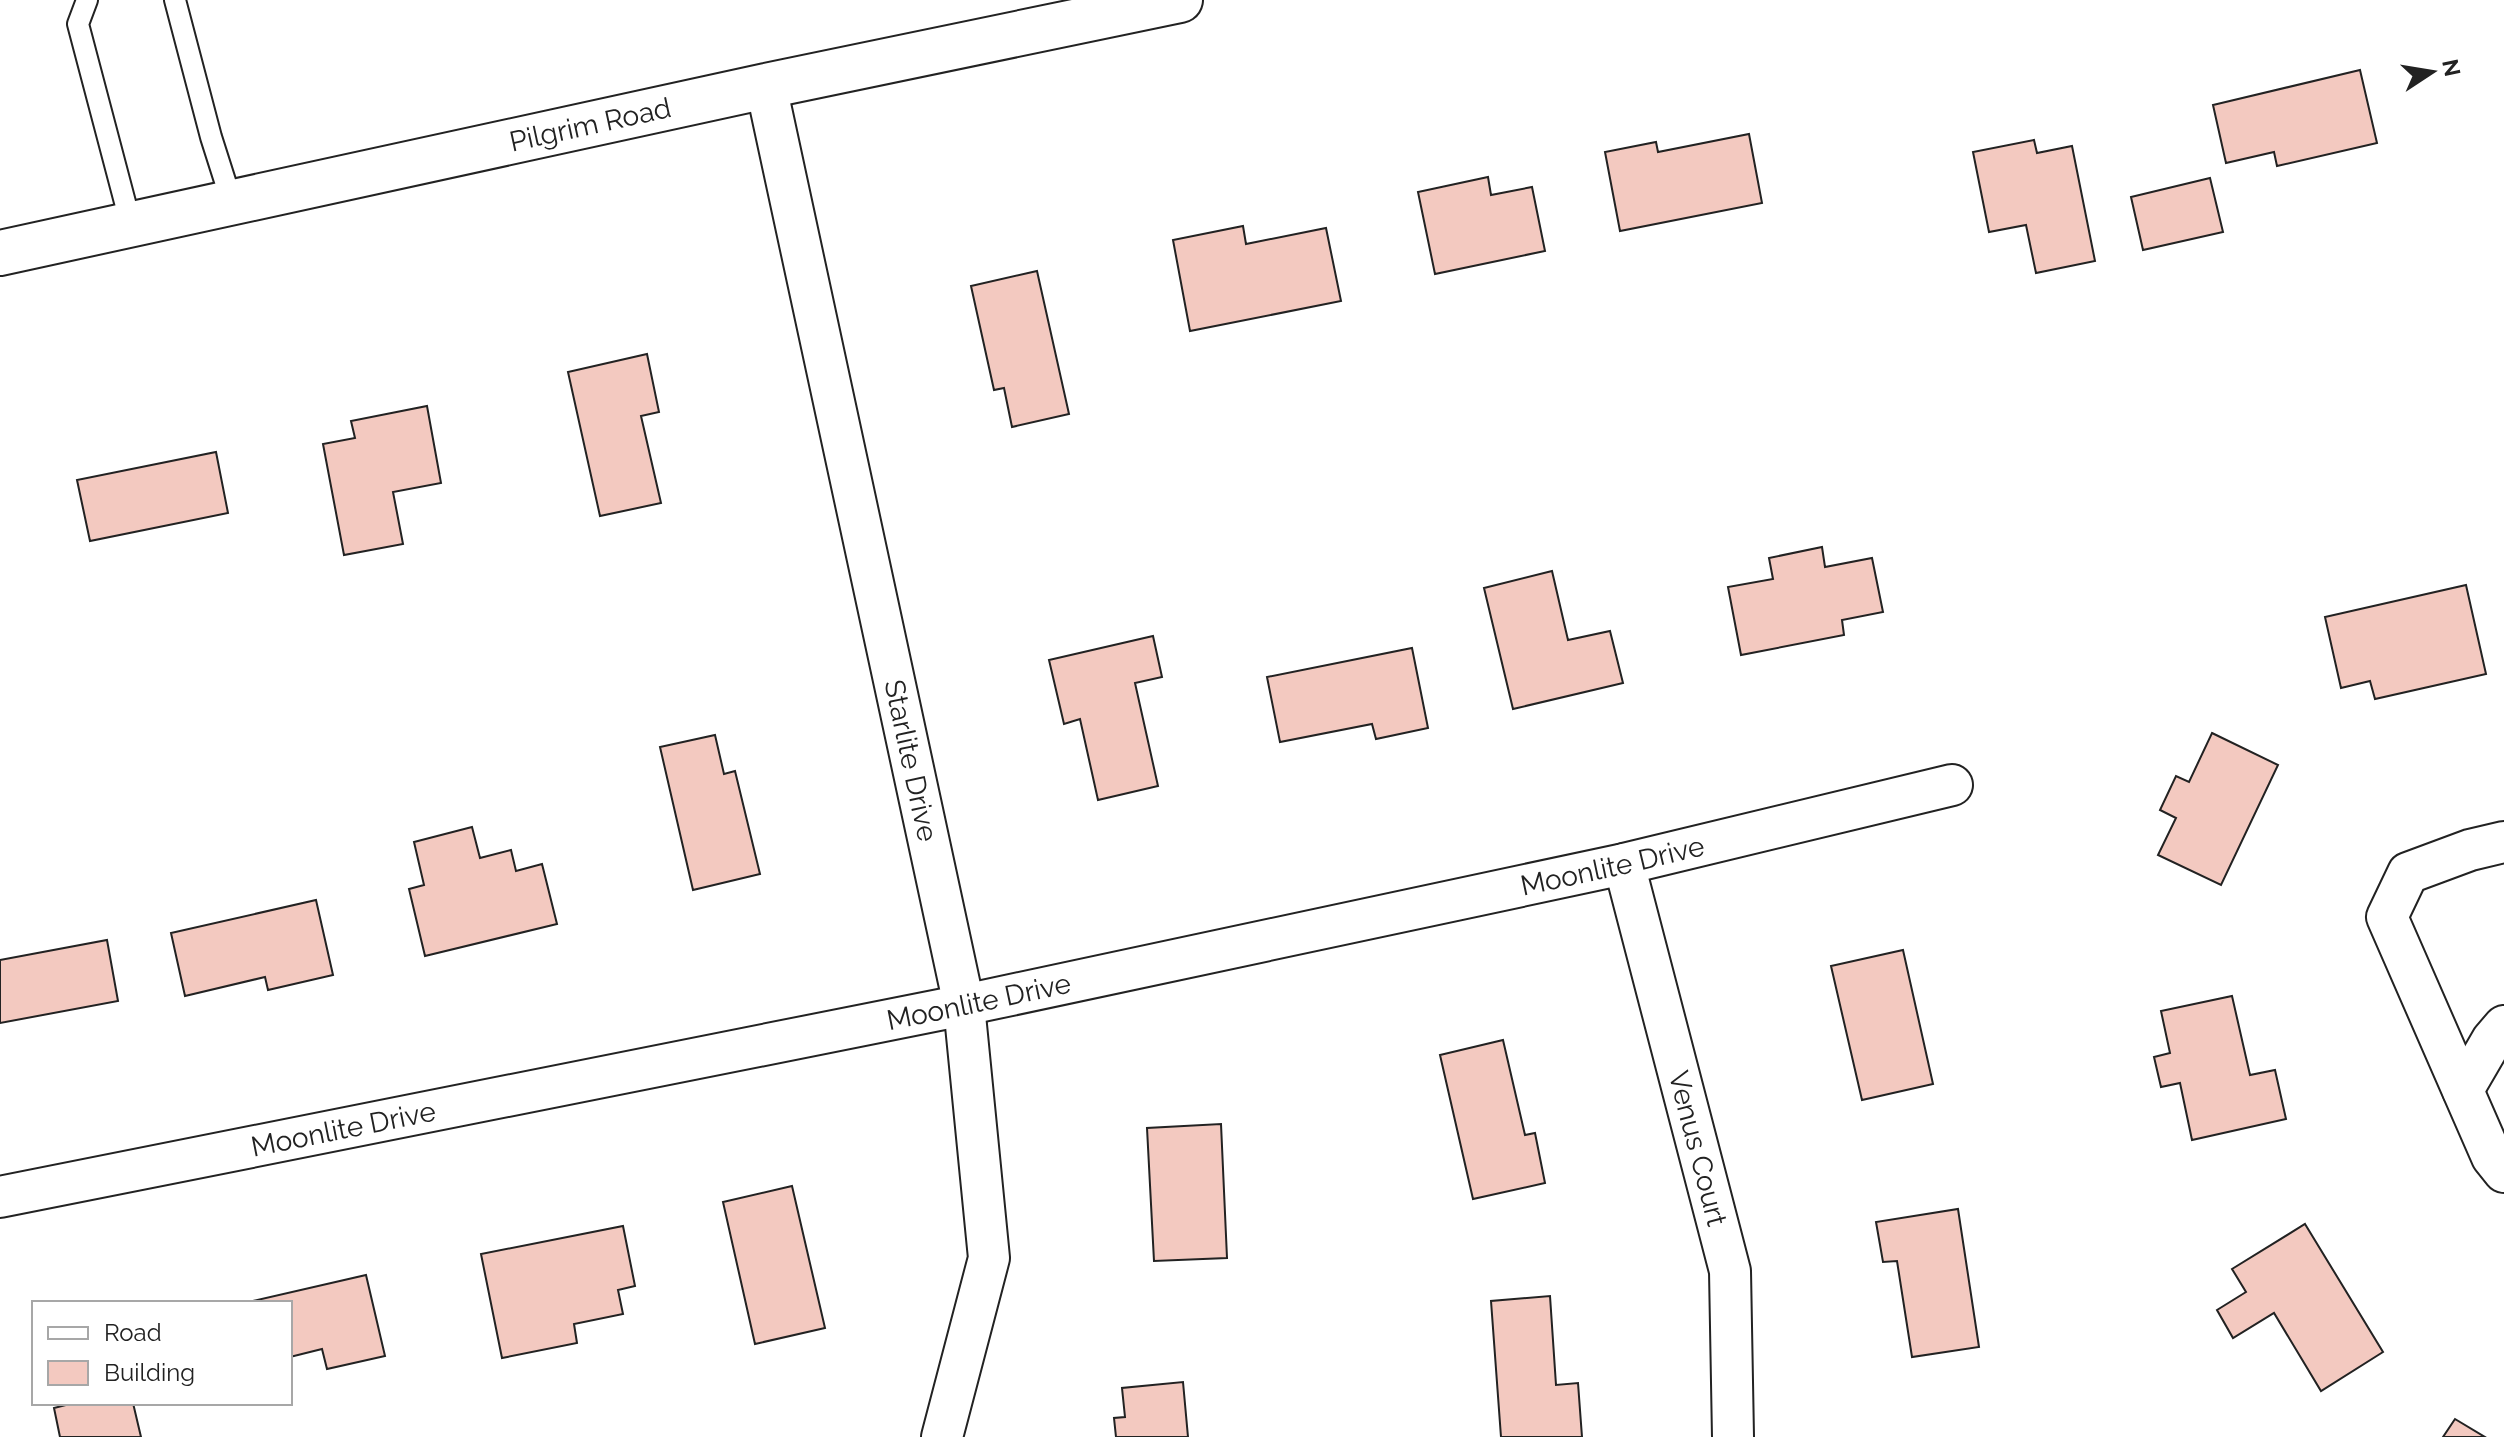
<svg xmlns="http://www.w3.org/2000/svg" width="2504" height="1437" font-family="Raleway,sans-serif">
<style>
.building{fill:#f3c9c0;stroke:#222;stroke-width:2}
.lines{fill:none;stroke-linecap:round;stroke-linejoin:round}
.service-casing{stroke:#222;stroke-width:24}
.minor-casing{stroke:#222;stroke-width:44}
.tertiary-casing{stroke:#222;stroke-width:48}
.service{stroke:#fff;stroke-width:20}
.minor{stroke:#fff;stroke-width:40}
.tertiary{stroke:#fff;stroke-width:44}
.labels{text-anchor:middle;stroke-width:6;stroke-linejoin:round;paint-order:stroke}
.street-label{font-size:28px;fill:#222;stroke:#fff}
</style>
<rect width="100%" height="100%" fill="#fff"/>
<g class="building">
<path d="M2360 70 2377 143 2277 166 2274 152 2226 163 2213 105Z"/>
<path d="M1749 134 1762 203 1620 231 1605 152 1656 142 1658 152Z"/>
<path d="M2034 140 2037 153 2072 146 2095 261 2036 273 2026 225 1989 232 1973 152Z"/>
<path d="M1488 177 1491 195 1532 187 1545 251 1435 274 1418 192Z"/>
<path d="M2210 178 2223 232 2143 250 2131 197Z"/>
<path d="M1243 226 1246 244 1326 228 1341 301 1190 331 1173 240Z"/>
<path d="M1037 271 1069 414 1012 427 1004 388 994 390 971 286Z"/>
<path d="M647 354 659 412 641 416 661 503 600 516 568 372Z"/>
<path d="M427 406 441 483 393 492 403 544 344 555 323 444 355 438 351 421Z"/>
<path d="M216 452 228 513 90 541 77 480Z"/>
<path d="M1822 547 1825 567 1872 558 1883 612 1842 620 1844 635 1741 655 1728 587 1773 579 1769 558Z"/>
<path d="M1552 571 1568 640 1610 631 1623 683 1513 709 1484 588Z"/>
<path d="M2466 585 2486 674 2375 699 2370 681 2341 688 2325 617Z"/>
<path d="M1153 636 1162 677 1135 683 1158 786 1098 800 1080 719 1064 724 1049 660Z"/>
<path d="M1412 648 1428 728 1376 739 1372 724 1280 742 1267 677Z"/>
<path d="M2212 733 2278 765 2221 885 2158 855 2176 818 2160 810 2176 776 2189 782Z"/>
<path d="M715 735 724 774 735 771 760 874 693 890 660 747Z"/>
<path d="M472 827 480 858 511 850 516 871 542 864 557 924 425 956 409 889 424 885 414 842Z"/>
<path d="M316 900 333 975 268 990 265 977 185 996 171 933Z"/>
<path d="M107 940 118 1001 0 1023V960Z"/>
<path d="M1903 950 1933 1084 1862 1100 1831 966Z"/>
<path d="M2232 996 2250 1075 2275 1070 2286 1119 2192 1140 2180 1083 2161 1087 2154 1057 2170 1053 2161 1011Z"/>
<path d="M1503 1040 1525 1135 1535 1133 1545 1183 1473 1199 1440 1055Z"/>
<path d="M1221 1124 1227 1258 1154 1261 1147 1128Z"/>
<path d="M792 1186 825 1328 755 1344 723 1202Z"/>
<path d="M1958 1209 1979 1347 1912 1357 1897 1261 1883 1262 1876 1222Z"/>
<path d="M2305 1224 2383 1352 2321 1391 2274 1313 2233 1338 2217 1310 2246 1292 2232 1269Z"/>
<path d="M623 1226 635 1286 618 1290 623 1314 574 1324 577 1343 502 1358 481 1254Z"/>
<path d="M366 1275 385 1356 327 1369 322 1349 290 1357V1303H244Z"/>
<path d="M1550 1296 1556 1385 1578 1383 1582 1437H1501L1491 1301Z"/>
<path d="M1183 1382 1188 1437H1116L1114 1418 1125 1417 1122 1388Z"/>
<path d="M66 1403H133L141 1437H60L54 1408 66 1405Z"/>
<path d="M2455 1419 2485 1437H2443Z"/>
</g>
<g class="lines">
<g class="service-casing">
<g id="service">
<path d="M87 0 78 24 131 225"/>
<path d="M175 0 211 137 232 203"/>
</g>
</g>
<g class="minor-casing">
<g id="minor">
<path id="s1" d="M766 86 964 1005 989 1258 942 1437"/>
<path d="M2504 842 2470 850 2408 873 2387 917 2492 1157 2504 1172"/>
<path id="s2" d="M1624 864 1730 1271 1733 1437"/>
<path d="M2463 1090 2492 1040 2504 1026"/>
<path id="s3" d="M0 1197 964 1005 1624 864 1952 785"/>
</g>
</g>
<g class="tertiary-casing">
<g id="tertiary">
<path id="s4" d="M0 253 766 86 1180 0"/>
</g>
</g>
<use href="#service" class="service"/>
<use href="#minor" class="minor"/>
<use href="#tertiary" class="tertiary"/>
</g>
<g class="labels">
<g class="street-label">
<text dy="10" stroke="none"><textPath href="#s4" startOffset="604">Pilgrim Road</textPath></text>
<text dy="10" stroke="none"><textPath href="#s1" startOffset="690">Starlite Drive</textPath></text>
<text dy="10" stroke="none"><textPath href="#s3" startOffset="1646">Moonlite Drive</textPath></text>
<text dy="10" stroke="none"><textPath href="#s3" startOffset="998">Moonlite Drive</textPath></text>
<text dy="10" stroke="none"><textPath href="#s3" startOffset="350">Moonlite Drive</textPath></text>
<text dy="10" stroke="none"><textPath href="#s2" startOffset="294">Venus Court</textPath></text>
</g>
</g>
<rect x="32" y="1301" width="260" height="104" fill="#ffffff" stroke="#a7a7a7" stroke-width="2"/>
<rect x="48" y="1327" width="40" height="12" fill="#ffffff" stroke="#a7a7a7" stroke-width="2"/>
<text x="104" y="1341" font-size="24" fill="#222222">Road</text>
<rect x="48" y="1361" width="40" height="24" fill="#f3c9c0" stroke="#a7a7a7" stroke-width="2"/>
<text x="104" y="1381" font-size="24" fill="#222222">Building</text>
<g transform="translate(2432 72) rotate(78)" stroke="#ffffff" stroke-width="6" paint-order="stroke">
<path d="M0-6L14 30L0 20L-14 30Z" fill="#222222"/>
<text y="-12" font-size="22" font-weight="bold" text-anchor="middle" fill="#222222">N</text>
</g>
</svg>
